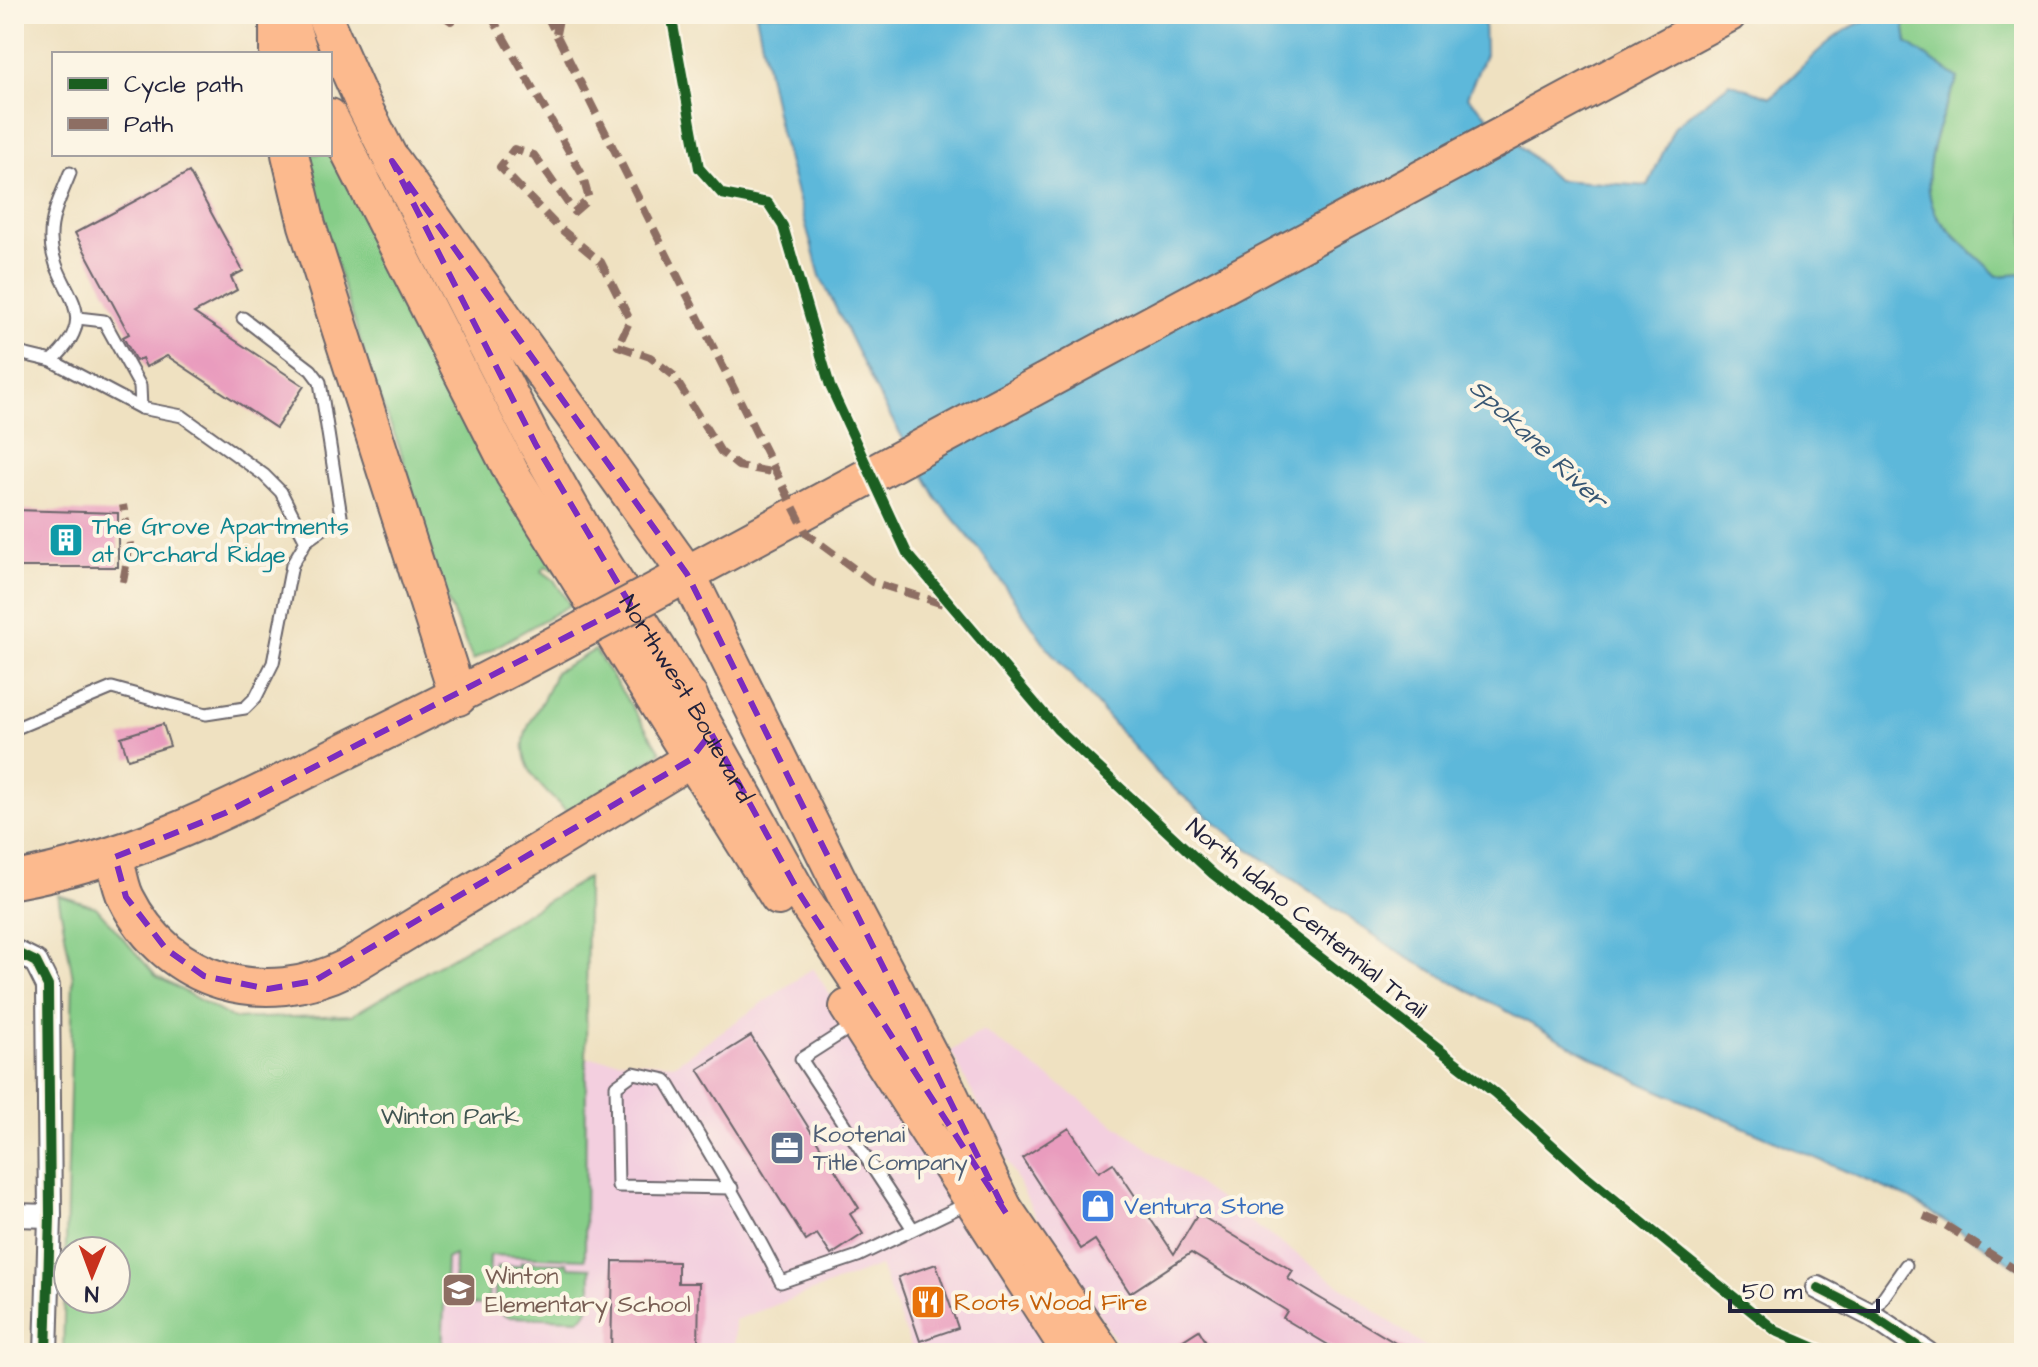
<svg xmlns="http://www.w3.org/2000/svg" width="2038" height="1367" font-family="'Architects Daughter',sans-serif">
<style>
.built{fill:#f3cfdf}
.green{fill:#86cd88;stroke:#547862;stroke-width:2;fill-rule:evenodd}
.water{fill:#5db8da;stroke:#406d8a;stroke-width:2}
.building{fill:#e99cbe}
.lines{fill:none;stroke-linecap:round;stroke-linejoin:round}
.service-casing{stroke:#6a656a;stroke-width:15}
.minor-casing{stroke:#6a656a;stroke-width:26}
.primary-casing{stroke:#6a656a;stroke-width:38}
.trunk-casing{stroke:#6a656a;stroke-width:40}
.service{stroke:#fff;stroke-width:11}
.minor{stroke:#fff;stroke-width:22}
.primary{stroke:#fcba8e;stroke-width:34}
.trunk{stroke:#fcba8e;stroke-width:36}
.trunk-bridge-casing{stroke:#6a656a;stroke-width:40;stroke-linecap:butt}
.trunk-bridge{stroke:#fcba8e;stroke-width:36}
.quiet{stroke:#8d6e63;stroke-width:8;stroke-dasharray:16 8;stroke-linecap:butt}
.cycleway-casing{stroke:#fcf5e5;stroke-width:15}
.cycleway{stroke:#1b5e20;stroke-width:10}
.marked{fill:none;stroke:#7b2cbf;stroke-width:6;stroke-dasharray:16 10;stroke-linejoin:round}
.labels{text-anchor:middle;stroke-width:8;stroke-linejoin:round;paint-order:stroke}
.culture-label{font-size:24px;fill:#0d838f;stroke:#fcf5e5;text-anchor:start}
.street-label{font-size:24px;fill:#22223b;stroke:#fcf5e5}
.park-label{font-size:24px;fill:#405552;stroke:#fcf5e5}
.service-label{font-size:24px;fill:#4e5e75;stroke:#fcf5e5;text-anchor:start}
.shop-label{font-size:24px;fill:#366cbe;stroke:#fcf5e5;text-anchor:start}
.education-label{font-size:24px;fill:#785e54;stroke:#fcf5e5;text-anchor:start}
.food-label{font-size:24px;fill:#c56008;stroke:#fcf5e5;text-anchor:start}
.water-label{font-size:26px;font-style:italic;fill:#375673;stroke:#fcf5e5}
</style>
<rect width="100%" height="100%" fill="#fcf5e5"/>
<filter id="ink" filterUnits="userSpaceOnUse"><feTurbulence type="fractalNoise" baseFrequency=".0125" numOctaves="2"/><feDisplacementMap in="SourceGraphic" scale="16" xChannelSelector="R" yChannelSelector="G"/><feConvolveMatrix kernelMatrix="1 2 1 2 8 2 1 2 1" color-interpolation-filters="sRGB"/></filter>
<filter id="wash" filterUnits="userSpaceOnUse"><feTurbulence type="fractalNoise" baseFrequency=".006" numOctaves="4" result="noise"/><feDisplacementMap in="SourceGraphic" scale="32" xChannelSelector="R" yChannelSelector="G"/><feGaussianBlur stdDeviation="1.8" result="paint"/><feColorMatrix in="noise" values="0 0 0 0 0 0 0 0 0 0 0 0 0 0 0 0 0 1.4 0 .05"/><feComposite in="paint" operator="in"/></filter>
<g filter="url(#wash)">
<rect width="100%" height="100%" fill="#efe1c1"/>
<g class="built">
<path d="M813 968 1060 1353H913L880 1266 735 1320 734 1353H187L456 1254 585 1259 587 1058 675 1064Z"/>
<path d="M983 1030 1434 1353H1124L1034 1213 951 1051Z"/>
</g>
<g class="green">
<path d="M1903 14H2024V274L1997 276C1982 261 1945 230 1936 214 1915 176 1942 114 1958 78L1907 43Z"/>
<path d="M330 144 561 575 546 566 542 571 554 580 570 605 473 660 439 581 400 449 370 372 302 154H330Z"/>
<path d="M595 650 661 752 637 768 640 774 568 812C541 789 510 760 530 723 539 705 550 691 555 672Z"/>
<path d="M587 878 585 1259 490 1255 488 1305 454 1304 455 1255 446 1259 442 1353H63L73 978 58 895 96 907 156 976 234 1019 352 1015ZM116 1251V1299H68V1251Z"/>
<path d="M521 1262 567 1263 568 1267 591 1268C590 1284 595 1311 579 1319L507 1317C489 1308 496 1284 497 1267L521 1266Z"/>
</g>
<path class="water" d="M756 14H1484L1485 55 1467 97 1557 180 1648 186 1675 126 1730 83 1771 97C1813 59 1842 14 1903 14L1907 43 1958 78C1942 114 1915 176 1936 214 1944 230 1983 261 1997 276L2024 274V1271L1908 1198 1641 1083 1406 957 1243 845 1161 778 1049 650 979 549 937 499 879 396 820 276 780 132Z"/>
<g id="blocks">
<g class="building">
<path d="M189 172 243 271 231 277 237 290 194 313 304 386 276 428 167 356 146 367 142 358 136 361 123 337 129 334 75 233Z"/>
<path d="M14 510 118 513V567H14Z"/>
<path d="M163 724 170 746 128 759 121 737Z"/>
<path d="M751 1036 859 1208 850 1214 863 1234 831 1255 817 1234 806 1241 698 1069Z"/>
<path d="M1069 1128 1099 1172 1113 1163 1174 1254 1198 1214 1293 1271 1288 1279 1412 1353H1342L1283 1318 1287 1311 1191 1253 1130 1293 1095 1240 1081 1249 1022 1158Z"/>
<path d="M613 1261 678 1262V1283H699L698 1353H611Z"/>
<path d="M936 1264 958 1328 920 1341 898 1277Z"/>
<path d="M1199 1330 1213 1353H1163Z"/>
</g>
</g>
</g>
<g filter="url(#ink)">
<use href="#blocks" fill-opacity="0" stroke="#6a656a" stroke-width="2"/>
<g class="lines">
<g class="service-casing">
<g id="service">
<path d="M78 318 104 321 140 386 141 408"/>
<path d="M243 318 311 370 320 382 341 516 306 541"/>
<path d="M14 352 52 361 141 408 182 416 264 475 281 492 306 541 292 565 273 663 256 697 245 708 206 714 112 688 14 729"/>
<path d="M52 361C107 310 53 293 51 239 50 216 62 194 70 173"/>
<path d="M854 1025 801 1059 913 1229"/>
<path d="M732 1188 618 1186 616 1086 634 1073 666 1080C706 1147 746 1212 781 1282L858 1256 970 1202"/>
<path d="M1871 1315 1906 1265"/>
</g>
</g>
<g class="minor-casing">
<g id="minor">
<path d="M14 951 36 962 48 986 50 1216 46 1353"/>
<path d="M14 1215 50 1216"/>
<path d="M1818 1288 1871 1315 1927 1353"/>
</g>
</g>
<g class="primary-casing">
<g id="primary">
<path d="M288 14 301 54"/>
<path id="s1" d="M323 14 363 104 536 445 596 551 690 698 799 893 940 1106"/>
<path d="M330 116 513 475 778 898"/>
<path d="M847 1007 1070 1353"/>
<path d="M991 1188 1104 1353"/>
</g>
</g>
<g class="trunk-casing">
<g id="trunk">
<path d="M278 54V14"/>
<path d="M290 154 307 225 458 697"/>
<path d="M392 161 687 574 848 900 943 1081 1006 1213"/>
<path d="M648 595 1728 14"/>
<path d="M115 857C118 870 120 886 126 898 169 984 265 1009 348 967L690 760C707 744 695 717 690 698"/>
<path d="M14 880C126 860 220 814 321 763 408 720 496 677 582 630"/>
</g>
</g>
<use href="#service" class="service"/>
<use href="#minor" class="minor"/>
<use href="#primary" class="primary"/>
<use href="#trunk" class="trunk"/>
<g class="trunk-bridge-casing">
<path id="trunk-bridge" d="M582 630 648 595"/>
</g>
<use href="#trunk-bridge" class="trunk-bridge"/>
<g class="quiet">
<path d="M441 14 451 21 459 14"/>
<path d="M490 14 582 174 589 199 574 212 534 155 514 149 500 167 557 226 601 262 630 320 618 346 650 357 673 375 721 452 738 466 777 473"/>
<path d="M546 14 807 534 872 582 950 606"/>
<path d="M556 34 560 14"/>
<path d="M123 582 130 544 123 505"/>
<path d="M1924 1216 1945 1225 2024 1275"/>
</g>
<g class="cycleway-casing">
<g id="cycleway">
<path d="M671 14 699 168 722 194 768 203 783 226 830 386 907 553 1057 729 1213 874 1495 1093 1585 1175 1682 1255 1776 1331 1827 1353"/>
<path d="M14 951 36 962 48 986 50 1216 46 1353"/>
<path d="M1818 1288 1871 1315 1927 1353"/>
</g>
</g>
<use href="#cycleway" class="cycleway"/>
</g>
</g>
<path class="marked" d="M392 161 687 574 1006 1213 799 893 711 733 690 760 314 981 268 989 204 976 166 949 126 897 115 857 225 813 630 604 536 445Z"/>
<defs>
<g id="building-square" transform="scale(1.8)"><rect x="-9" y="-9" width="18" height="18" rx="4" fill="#0f9aa8" stroke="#fcf5e5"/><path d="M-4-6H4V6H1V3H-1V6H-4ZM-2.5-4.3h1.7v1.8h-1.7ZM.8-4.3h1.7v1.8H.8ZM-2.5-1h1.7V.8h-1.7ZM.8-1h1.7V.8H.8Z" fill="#fff"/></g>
<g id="office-square" transform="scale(1.8)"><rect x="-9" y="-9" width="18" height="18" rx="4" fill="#5c6f8a" stroke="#fcf5e5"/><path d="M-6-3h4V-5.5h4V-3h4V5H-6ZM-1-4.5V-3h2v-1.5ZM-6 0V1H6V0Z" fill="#fff"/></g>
<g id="shop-square" transform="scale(1.8)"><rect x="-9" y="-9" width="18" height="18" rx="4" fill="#3f7fe0" stroke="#fcf5e5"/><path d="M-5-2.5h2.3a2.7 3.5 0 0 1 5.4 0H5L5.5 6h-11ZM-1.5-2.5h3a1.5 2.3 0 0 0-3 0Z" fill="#fff"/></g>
<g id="school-square" transform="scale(1.8)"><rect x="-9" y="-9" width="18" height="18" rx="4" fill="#8d6e63" stroke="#fcf5e5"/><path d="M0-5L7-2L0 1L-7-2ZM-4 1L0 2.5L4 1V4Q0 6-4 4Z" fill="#fff"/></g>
<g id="restaurant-square" transform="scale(1.8)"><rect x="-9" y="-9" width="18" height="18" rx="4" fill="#e8710a" stroke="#fcf5e5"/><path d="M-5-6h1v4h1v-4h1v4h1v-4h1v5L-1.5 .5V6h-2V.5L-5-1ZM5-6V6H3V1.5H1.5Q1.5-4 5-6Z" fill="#fff"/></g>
</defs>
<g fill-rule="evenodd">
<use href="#building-square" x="66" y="540"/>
<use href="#office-square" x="787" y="1148"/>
<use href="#shop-square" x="1098" y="1206"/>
<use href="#school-square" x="459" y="1290"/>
<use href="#restaurant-square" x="928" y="1302"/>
</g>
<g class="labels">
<g class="culture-label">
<text x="92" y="534">The Grove Apartments<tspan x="92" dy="28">at Orchard Ridge</tspan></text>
</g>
<g class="street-label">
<text dy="8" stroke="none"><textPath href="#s1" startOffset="776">Northwest Boulevard</textPath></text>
<text transform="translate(1307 918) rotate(39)" y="8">North Idaho Centennial Trail</text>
</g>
<g class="park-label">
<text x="450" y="1124">Winton Park</text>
</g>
<g class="service-label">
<text x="813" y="1142">Kootenai<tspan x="813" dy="28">Title Company</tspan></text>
</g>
<g class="shop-label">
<text x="1124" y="1214">Ventura Stone</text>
</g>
<g class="education-label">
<text x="485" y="1284">Winton<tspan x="485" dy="28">Elementary School</tspan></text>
</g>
<g class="food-label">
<text x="954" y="1310">Roots Wood Fire</text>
</g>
<g class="water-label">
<text transform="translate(1539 443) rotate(43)" y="9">Spokane River</text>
</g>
</g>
<rect width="2038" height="1367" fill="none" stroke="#fcf5e5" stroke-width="48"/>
<rect x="52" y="52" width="280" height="104" fill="#fcf5e5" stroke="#a5a1a1" stroke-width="2"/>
<rect x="68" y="78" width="40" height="12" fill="#1b5e20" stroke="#a5a1a1" stroke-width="2"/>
<text x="124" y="92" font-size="24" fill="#22223b">Cycle path</text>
<rect x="68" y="118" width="40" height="12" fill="#8d6e63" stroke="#a5a1a1" stroke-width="2"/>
<text x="124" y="132" font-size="24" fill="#22223b">Path</text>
<g transform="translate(92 1275) rotate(181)"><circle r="38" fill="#fcf5e5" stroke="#a5a1a1" stroke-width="2"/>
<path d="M0-6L14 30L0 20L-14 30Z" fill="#c8321e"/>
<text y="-12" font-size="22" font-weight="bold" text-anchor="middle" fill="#22223b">N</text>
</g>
<path d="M1730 1299v12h148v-12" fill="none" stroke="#22223b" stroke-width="4"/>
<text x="1742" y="1299" font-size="24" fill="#22223b" stroke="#fcf5e5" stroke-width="6" paint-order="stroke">50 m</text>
</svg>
